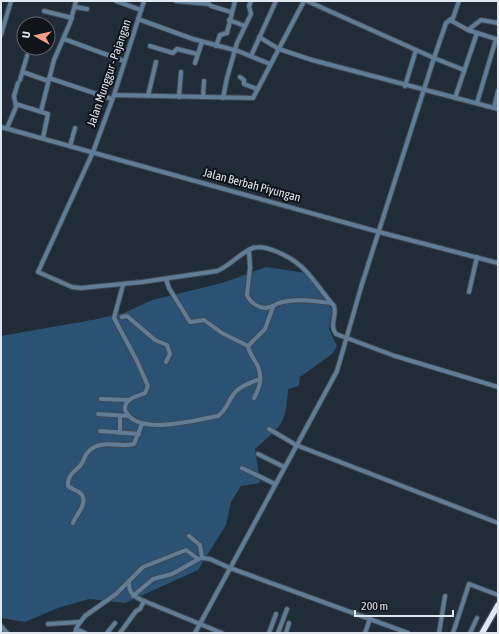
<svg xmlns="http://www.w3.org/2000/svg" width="499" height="634" font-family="'Asap Condensed',sans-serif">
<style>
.green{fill:#2b5272}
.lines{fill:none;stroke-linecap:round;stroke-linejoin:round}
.minor-casing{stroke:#3f4a54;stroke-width:6}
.highway-casing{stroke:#3f4a54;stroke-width:8}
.minor{stroke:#617c95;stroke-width:4}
.highway{stroke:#dbe9f5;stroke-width:5.5}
.labels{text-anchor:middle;stroke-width:4;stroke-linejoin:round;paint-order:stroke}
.street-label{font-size:12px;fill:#dfe7ee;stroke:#0f1419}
</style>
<rect width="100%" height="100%" fill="#202c37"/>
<path class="green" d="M266 267 306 273 332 310 329 329 337 346 332 354 300 377 299 386 288 389C286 425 281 426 255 449L260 483 241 486 231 502 226 525 198 570 125 603 89 599 58 608 25 622 1 618V336L92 320 124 313 152 300 222 283Z"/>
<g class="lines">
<g class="minor-casing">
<g id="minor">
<path d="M116 1 141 10"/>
<path d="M144 1 114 95 93 152 38 272 72 287 81 288 142 282 217 271C230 266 241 252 253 248 260 246 268 248 275 251 307 263 313 282 334 306 337 316 329 325 336 334L395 356 498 387"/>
<path d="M176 1 209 4 211 6 231 12"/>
<path d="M459 1 453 18 446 23 434 58 464 70"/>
<path d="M75 7 87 9"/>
<path d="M44 11 72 18"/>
<path d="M138 19 193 39 238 51 270 64"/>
<path d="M229 20 245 26"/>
<path d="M450 20 468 30 496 39 477 103"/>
<path d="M468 30 481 20 498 23"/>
<path d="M1 35 11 1"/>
<path d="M259 37 279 49 312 60 498 109"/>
<path d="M64 39 124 61"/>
<path d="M150 46 173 53 177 49 197 54"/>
<path d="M216 46 220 35 227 33 235 1"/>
<path d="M251 56 276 1"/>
<path d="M195 63 202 42"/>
<path d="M23 72 48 81"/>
<path d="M240 77 244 80V84L257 89"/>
<path d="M49 78 112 99"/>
<path d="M20 80 27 56"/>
<path d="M405 86 416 50"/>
<path d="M114 95 253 98 304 1"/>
<path d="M148 96 156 62"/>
<path d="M179 97 181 72"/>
<path d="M203 97 204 81"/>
<path d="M223 98 227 78 237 43 251 14 249 6 251 1"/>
<path d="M455 98 477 33"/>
<path d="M16 104 48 114 43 138"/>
<path d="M494 108 498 91"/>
<path d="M41 111 54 60 70 23 76 1"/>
<path d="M1 127 379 232 498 263"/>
<path d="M7 128 16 107 14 96 18 83"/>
<path d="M70 146 75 128"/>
<path d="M249 250 250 268 247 295C250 302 257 307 265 308 271 308 274 305 279 303 295 298 315 301 331 303"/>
<path d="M166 279 169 288 190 322 204 320 222 333 248 346"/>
<path d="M123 285 114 318 137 361 148 386 145 393C137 397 124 398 125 410 136 437 196 420 218 416 226 411 228 402 233 395 239 386 250 383 260 379"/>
<path d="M469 292 477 257"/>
<path d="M122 317 127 316 155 340 167 345 170 354 166 362"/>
<path d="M254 398C261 386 263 373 255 361 252 356 249 352 248 346L265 329 273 307"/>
<path d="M101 399 129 400"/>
<path d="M98 414 129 416"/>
<path d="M269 429 296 445 498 523"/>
<path d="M100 431 139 434"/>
<path d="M120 433V416"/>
<path d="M258 454 284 467"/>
<path d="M242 468 275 484"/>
<path d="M73 523C75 516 88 504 82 495 80 491 71 489 68 486 67 476 74 472 80 466 84 462 84 456 88 452 101 438 118 448 134 444L142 424"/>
<path d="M189 536 200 545 202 558 210 559 230 568 408 633"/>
<path d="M133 596 153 579 172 574 199 559"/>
<path d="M144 601 222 633"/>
<path d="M48 624 80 622"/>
<path d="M1 626 7 633"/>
<path d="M76 629 85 633"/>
<path d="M75 633 78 625 85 616 116 594 143 567 186 550 198 559"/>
<path d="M107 633 115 623"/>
<path d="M120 633 136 611 140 609 144 601C134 597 128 593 129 581"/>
<path d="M195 633 337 371 362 284 434 58 307 1"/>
<path d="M269 633 276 614"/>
<path d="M278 633 287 609"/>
<path d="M286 633 289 623"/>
<path d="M365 633 370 619"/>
<path d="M439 633 445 596"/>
<path d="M453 633 469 584 498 595"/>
<path d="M470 633 477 618"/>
</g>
</g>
<g class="highway-casing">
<path id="highway" d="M482 633 498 605"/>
</g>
<use href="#minor" class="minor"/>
<use href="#highway" class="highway"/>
</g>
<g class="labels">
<g class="street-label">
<text transform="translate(109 73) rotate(-71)" y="4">Jalan Munggur - Pajangan</text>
<text transform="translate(252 185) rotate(15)" y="4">Jalan Berbah Piyungan</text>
</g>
</g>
<rect width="499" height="634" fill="none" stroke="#dfe7ee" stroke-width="4"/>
<g transform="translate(36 36) rotate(278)"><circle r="19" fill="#0f1419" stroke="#62686e"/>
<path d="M0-3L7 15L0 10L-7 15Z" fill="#f49e88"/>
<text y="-6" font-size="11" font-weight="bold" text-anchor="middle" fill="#dfe7ee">U</text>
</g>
<path d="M355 610v6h98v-6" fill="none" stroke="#dfe7ee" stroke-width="2"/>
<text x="361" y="610" font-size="12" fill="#dfe7ee" stroke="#0f1419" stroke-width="3" paint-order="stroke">200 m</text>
</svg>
